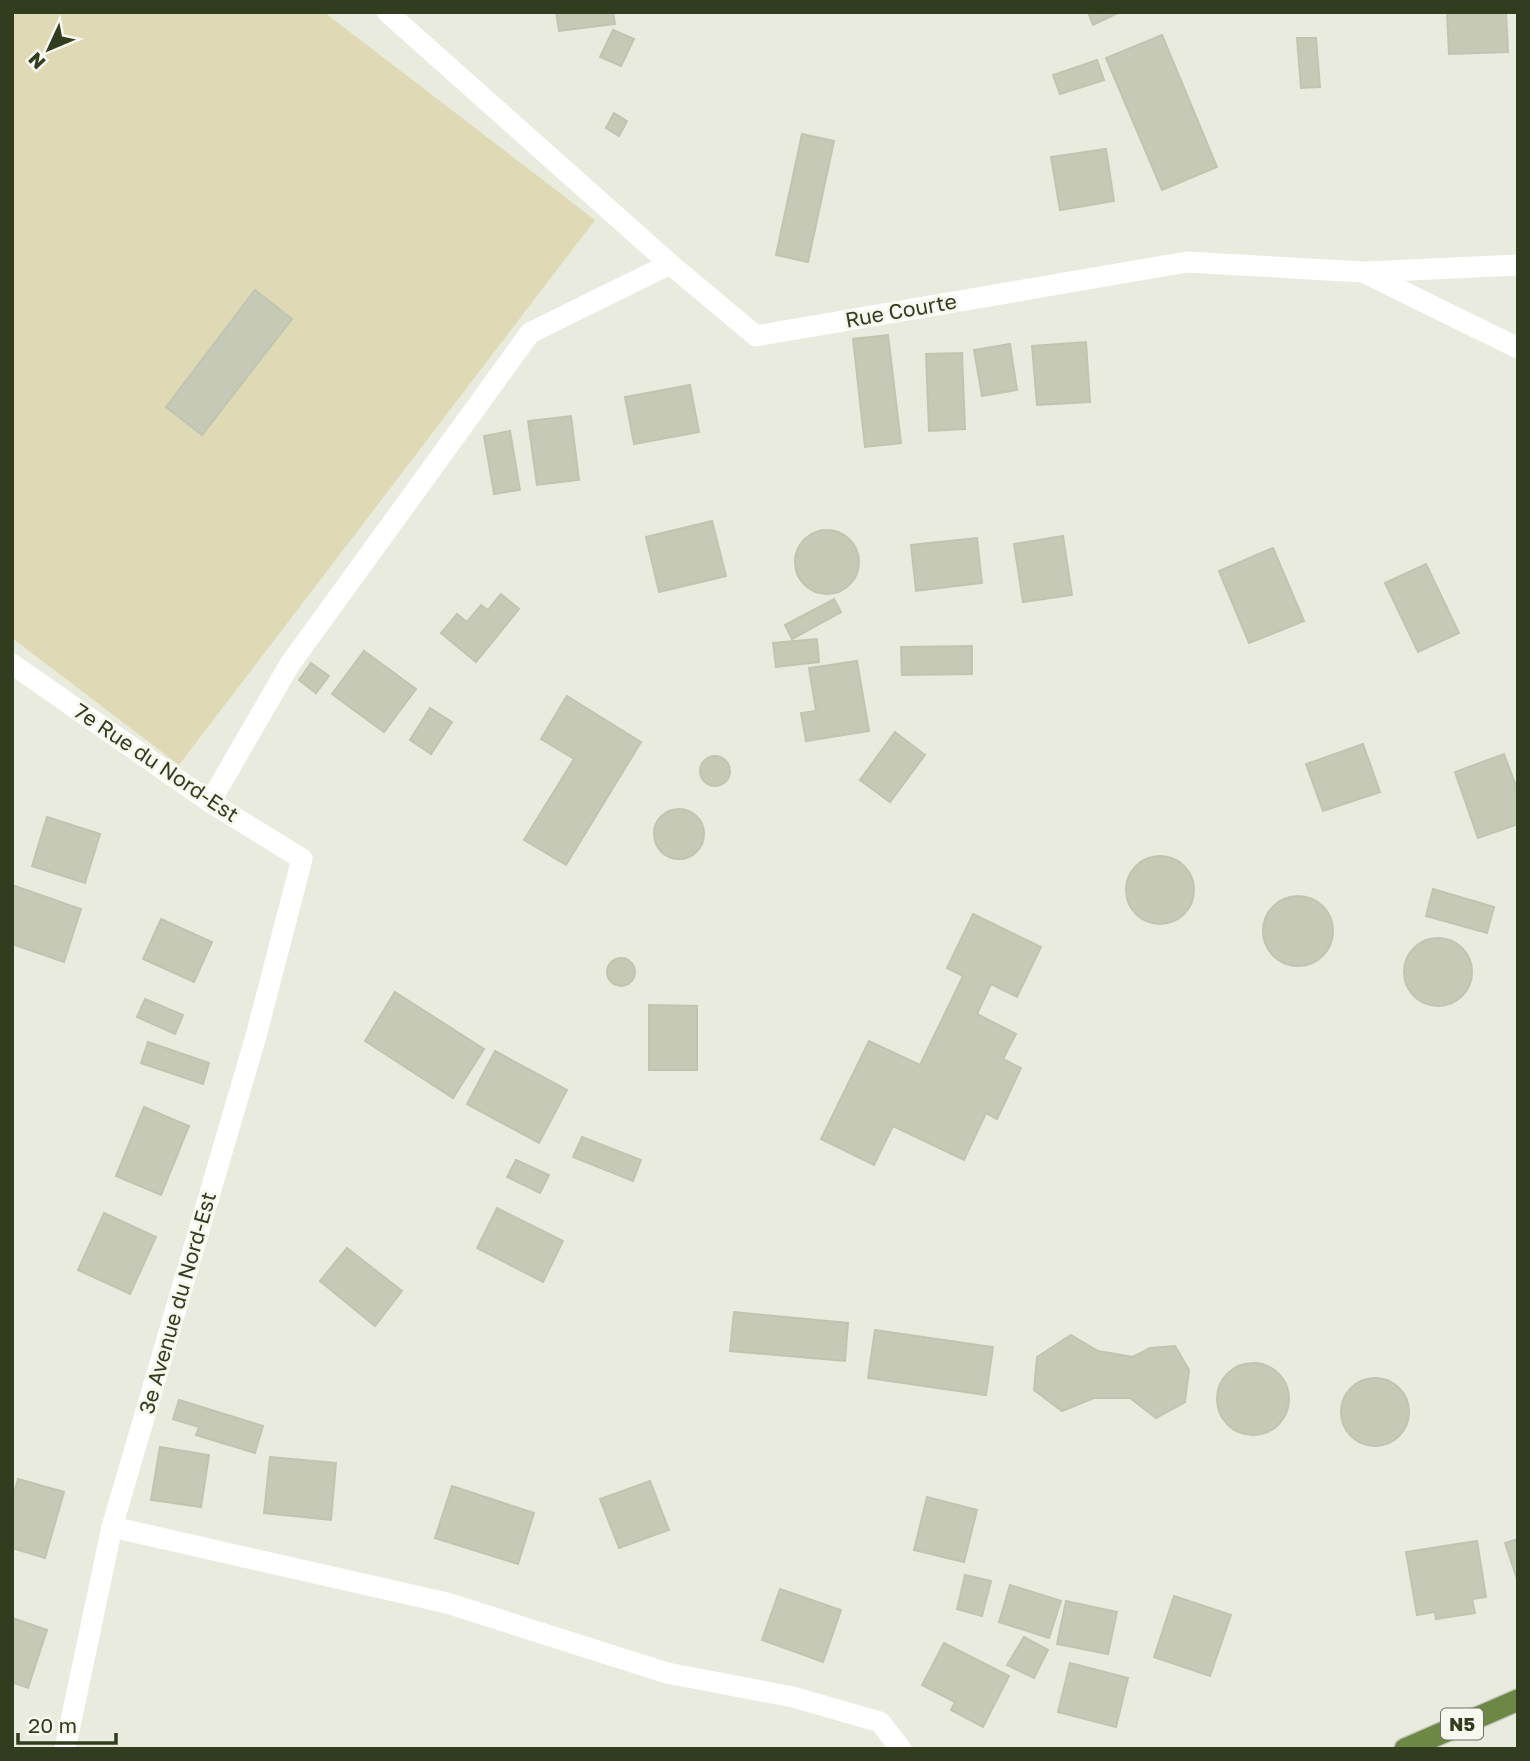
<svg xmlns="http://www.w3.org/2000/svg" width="1530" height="1761" font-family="'Golos Text',sans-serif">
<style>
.green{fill:#dfdab5}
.building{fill:#c5c9b6;stroke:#c1c5b0;stroke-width:2}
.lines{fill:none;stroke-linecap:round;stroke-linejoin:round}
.trunk-casing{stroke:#c6c8c0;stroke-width:24}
.minor{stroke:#fff;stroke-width:21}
.trunk{stroke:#6d8844;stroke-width:21}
.labels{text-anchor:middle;stroke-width:6;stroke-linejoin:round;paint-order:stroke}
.shield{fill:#f7f8ef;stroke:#6d745d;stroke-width:2}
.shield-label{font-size:19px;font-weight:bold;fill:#323c1e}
.street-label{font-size:21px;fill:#323c1e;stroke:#f7f8ef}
</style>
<rect width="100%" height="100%" fill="#e9ebde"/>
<path class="green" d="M12 12H324L595 220 179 765 12 638Z"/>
<g class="building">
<path d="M556 12H613L615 24 559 31Z"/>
<path d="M1088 12H1120L1093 25Z"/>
<path d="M1447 12H1506L1508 52 1449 54Z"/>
<path d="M613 30 634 39 621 66 600 57Z"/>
<path d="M1162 35 1217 167 1162 190 1106 58Z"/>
<path d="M1297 38H1316L1320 87 1301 88Z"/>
<path d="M1097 60 1104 80 1060 94 1053 75Z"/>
<path d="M614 113 627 121 619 136 606 128Z"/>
<path d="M802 134 834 141 808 262 776 255Z"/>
<path d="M1106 149 1114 201 1060 210 1051 157Z"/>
<path d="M255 290 292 319 202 435 166 407Z"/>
<path d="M888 335 901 443 865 447 853 339Z"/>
<path d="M1086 342 1090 402 1037 405 1032 346Z"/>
<path d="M1010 344 1017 390 982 396 974 350Z"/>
<path d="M962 353 965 429 929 431 926 354Z"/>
<path d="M690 385 699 432 634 444 625 397Z"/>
<path d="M571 416 579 480 537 485 528 421Z"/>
<path d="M510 431 520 490 494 494 484 436Z"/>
<path d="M712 521 726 576 659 592 646 537Z"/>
<circle cx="827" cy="562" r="32"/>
<path d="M1063 536 1072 595 1023 602 1014 544Z"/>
<path d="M977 538 982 583 916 591 911 545Z"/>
<path d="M1273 548 1304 621 1249 643 1219 571Z"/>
<path d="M1426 564 1459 633 1418 652 1385 583Z"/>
<path d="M501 594 519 609 476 662 441 633 457 614 467 622 481 605 488 610Z"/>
<path d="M834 599 841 612 792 639 785 625Z"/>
<path d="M817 639 819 662 776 667 773 643Z"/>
<path d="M972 646V674L902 675 901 647Z"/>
<path d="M364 651 416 689 384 732 332 694Z"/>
<path d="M857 661 869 731 806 741 801 713 816 711 809 668Z"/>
<path d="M311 663 329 676 316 693 299 680Z"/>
<path d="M567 696 641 742 566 865 524 840 574 759 541 739Z"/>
<path d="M430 708 452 722 431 754 410 740Z"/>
<path d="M895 732 925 755 890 802 860 780Z"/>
<path d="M1363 744 1380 792 1323 811 1306 764Z"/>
<path d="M1504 754 1516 786H1518V824L1478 838 1455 772Z"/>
<circle cx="715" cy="771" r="15"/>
<circle cx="679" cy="834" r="25"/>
<path d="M47 817 100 834 85 883 32 866Z"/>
<circle cx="1160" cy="890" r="34"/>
<path d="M12 885 81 909 64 962 12 944Z"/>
<path d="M1433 889 1494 907 1487 933 1426 916Z"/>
<circle cx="1298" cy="931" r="35"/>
<path d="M973 914 1041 947 1017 997 991 984 977 1014 1016 1034 1003 1059 1021 1068 997 1119 986 1113 964 1160 893 1126 874 1165 821 1139 869 1041 920 1065 963 976 947 968Z"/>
<path d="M161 919 212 942 194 982 143 959Z"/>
<circle cx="1438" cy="972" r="34"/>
<circle cx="621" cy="972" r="14"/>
<path d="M395 992 484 1049 453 1098 365 1041Z"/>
<path d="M145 999 183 1015 175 1034 137 1017Z"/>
<path d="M649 1005 697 1006V1070H649Z"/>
<path d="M148 1042 209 1063 203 1084 141 1063Z"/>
<path d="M495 1051 567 1090 539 1143 467 1104Z"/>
<path d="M144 1107 189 1126 161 1195 116 1176Z"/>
<path d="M582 1137 641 1160 633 1181 573 1157Z"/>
<path d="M516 1160 549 1175 540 1193 507 1177Z"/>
<path d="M497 1208 563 1241 543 1282 477 1248Z"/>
<path d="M104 1213 156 1237 130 1294 78 1270Z"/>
<path d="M347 1248 402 1291 375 1326 320 1281Z"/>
<path d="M734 1312 848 1323 845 1361 730 1351Z"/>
<path d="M875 1330 993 1347 986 1395 868 1378Z"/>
<path d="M1071 1335 1098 1351 1133 1357 1150 1348 1175 1346 1189 1370 1185 1402 1156 1418 1130 1398H1094L1062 1411 1034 1390 1037 1357Z"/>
<circle cx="1253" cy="1399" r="36"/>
<circle cx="1375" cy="1412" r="34"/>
<path d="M179 1400 263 1426 255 1453 196 1435 199 1427 173 1419Z"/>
<path d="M160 1447 209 1455 201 1507 151 1500Z"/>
<path d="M270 1457 336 1463 331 1520 264 1513Z"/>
<path d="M18 1479 64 1492 45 1558 12 1548V1500Z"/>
<path d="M650 1481 669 1530 619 1548 600 1499Z"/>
<path d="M452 1486 534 1513 518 1564 435 1538Z"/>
<path d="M927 1497 977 1510 964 1562 914 1550Z"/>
<path d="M1518 1539V1582L1505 1543Z"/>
<path d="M1477 1541 1486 1597 1472 1599 1475 1613 1436 1619 1435 1612 1417 1615 1406 1552Z"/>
<path d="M965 1575 991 1581 982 1616 957 1609Z"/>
<path d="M1010 1585 1061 1601 1049 1638 999 1622Z"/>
<path d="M780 1589 841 1610 823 1662 762 1640Z"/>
<path d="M1174 1596 1231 1615 1210 1676 1154 1657Z"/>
<path d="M1066 1601 1117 1612 1108 1654 1057 1644Z"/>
<path d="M12 1618 47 1630 28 1688 12 1682Z"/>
<path d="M1024 1637 1048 1650 1034 1678 1007 1665Z"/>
<path d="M944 1643 1009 1676 983 1727 951 1710 955 1702 922 1685Z"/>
<path d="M1070 1663 1128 1678 1116 1727 1058 1712Z"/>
</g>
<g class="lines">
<g class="trunk-casing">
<path id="trunk" d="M1405 1749 1518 1700"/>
</g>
<g class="minor">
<path d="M387 12 670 264 756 336 1187 262 1363 272 1518 348"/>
<path d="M1366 272 1518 265"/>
<path d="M12 664 210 802 302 859 256 1036 112 1527 65 1749"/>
<path d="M210 802 290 664 530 333 670 264"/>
<path d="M112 1527 447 1603 667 1673 793 1697 880 1722 901 1749"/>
</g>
<use href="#trunk" class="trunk"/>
</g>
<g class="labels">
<rect class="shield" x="1441" y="1708.5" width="42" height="31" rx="5"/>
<g class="shield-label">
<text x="1462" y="1731">N5</text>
</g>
<g class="street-label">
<text transform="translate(901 311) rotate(-10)" y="7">Rue Courte</text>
<text transform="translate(156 763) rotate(34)" y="7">7e Rue du Nord-Est</text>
<text transform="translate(178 1303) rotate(-74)" y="7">3e Avenue du Nord-Est</text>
</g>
</g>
<rect width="1530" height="1761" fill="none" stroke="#323c1e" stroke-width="28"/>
<g transform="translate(49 49) rotate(226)" stroke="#f7f8ef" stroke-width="5" paint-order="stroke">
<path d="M0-5L12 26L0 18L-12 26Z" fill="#323c1e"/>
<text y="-10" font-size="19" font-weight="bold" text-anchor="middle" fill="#323c1e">N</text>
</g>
<path d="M18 1733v10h98v-10" fill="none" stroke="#323c1e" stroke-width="3.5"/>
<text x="28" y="1733" font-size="21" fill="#323c1e" stroke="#f7f8ef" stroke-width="5" paint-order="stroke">20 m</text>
</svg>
